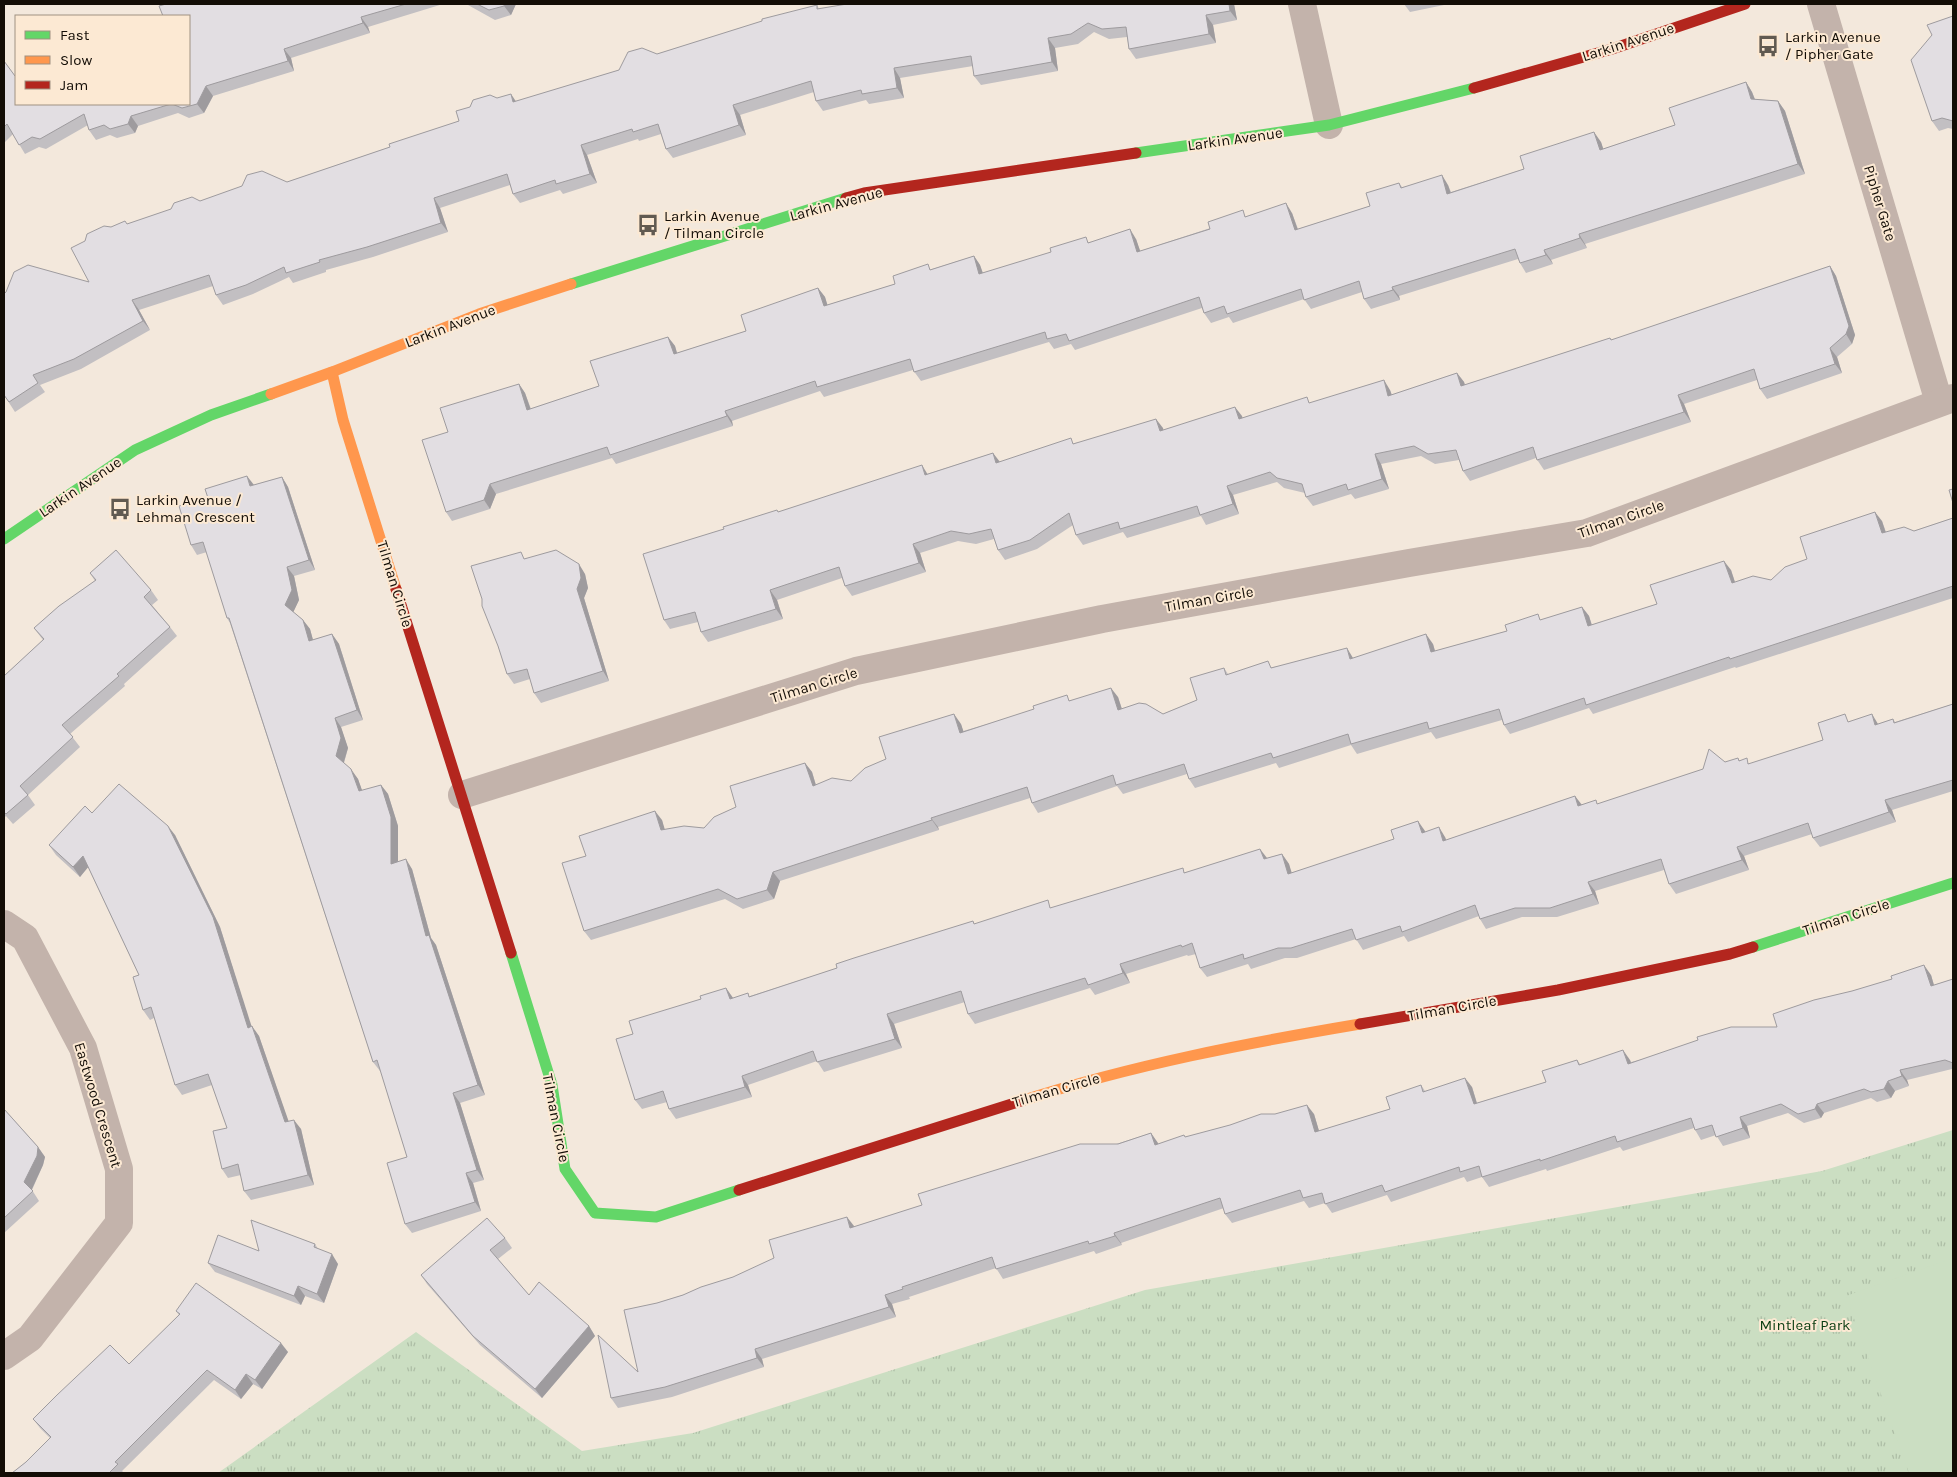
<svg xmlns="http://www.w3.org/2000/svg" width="1957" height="1477" font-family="Karla,sans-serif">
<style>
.grass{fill:url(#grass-tufts)}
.pitch{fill:#cbdec2}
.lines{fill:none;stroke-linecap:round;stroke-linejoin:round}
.street{stroke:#c3b3ab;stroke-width:28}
.fast{stroke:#63d668;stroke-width:11}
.slow{stroke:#ff974d;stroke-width:11}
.jam{stroke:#b3261e;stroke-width:11}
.wall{fill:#c2bfc2}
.shaded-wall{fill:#9e9b9e}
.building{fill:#e2dee2;stroke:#9e9b9e}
.labels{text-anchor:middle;stroke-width:4;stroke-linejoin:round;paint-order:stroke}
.poi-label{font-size:15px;fill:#130d06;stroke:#fce9d3;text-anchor:start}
.street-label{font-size:15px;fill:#130d06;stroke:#fce9d3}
.park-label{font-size:15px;fill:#093d11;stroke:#fce9d3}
</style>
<defs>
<pattern id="grass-tufts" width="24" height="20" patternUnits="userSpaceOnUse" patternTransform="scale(1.25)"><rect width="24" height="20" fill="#cbdec2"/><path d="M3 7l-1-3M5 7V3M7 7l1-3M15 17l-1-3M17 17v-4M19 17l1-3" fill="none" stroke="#adbda5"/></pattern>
</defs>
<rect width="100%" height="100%" fill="#f3e8dc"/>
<path class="grass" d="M1953 1130V1473H218L416 1332 582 1451 693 1433 1145 1290 1822 1171Z"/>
<path class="pitch" d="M1953 1258V1473H1909L1846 1296Z"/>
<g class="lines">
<g class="street">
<path d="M1302 4 1329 125"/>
<path d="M1821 4 1939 402"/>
<path d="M462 795 856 671 1102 619 1409 563 1587 533 1953 398"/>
<path d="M4 924 25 938 83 1048 119 1169V1223L30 1338 4 1356"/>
</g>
<g class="fast">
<path d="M1136 153 1329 125 1474 88"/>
<path d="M571 284 846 198"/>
<path d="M4 539 135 450 211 415 271 394"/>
<path d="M1753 947 1953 883"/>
<path d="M511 953 552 1085 565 1169 595 1213 656 1217 739 1190"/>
</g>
<g class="slow">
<path d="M332 372 343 420 396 589"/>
<path d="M271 394 332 372 479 314 571 284"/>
<path d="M1024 1100C1133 1065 1247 1043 1360 1024"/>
</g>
<g class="jam">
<path d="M1474 88 1612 49 1745 4"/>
<path d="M846 198 864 193 1136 153"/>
<path d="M396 589 511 953"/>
<path d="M1360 1024 1558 990 1730 954 1753 947"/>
<path d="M739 1190 1024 1100"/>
</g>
</g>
<g class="wall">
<path d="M166 4H443L368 27 370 33 291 58 294 71 213 96 204 113 189 118 178 113 138 126 135 133 117 138 110 135 96 140 89 130 88 125 46 149 39 147 25 154 13 134 4 143V61L15 76 189 104Z"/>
<path d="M467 4H516L511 15 495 20 468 5Z"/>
<path d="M1234 4 1237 20 1213 25 1216 43 1136 59 1129 49 1127 37 1109 39 1094 32 1078 44 1055 48 1058 71 981 85 974 76 973 66 900 78 904 98 869 104 866 100 823 111 816 101 814 92 740 115 746 135 673 158 666 149 661 134 639 141 638 139 587 155 597 183 563 194 560 190 520 203 513 194 510 185 440 208 448 232 373 257 326 270V272L293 283 289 277 253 294 223 305 216 295 213 286 139 310 150 330 81 369 40 385 45 392 15 412 4 395 89 282 111 227 127 224 200 201 287 182 390 147 459 121 497 98 516 102 619 70 657 54 817 5 819 9Z"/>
<path d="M1404 4H1443L1444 5 1410 12Z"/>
<path d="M1953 16V129L1948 128 1939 131 1932 121Z"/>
<path d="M1746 82 1752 92 1755 99 1778 101 1785 111 1805 174 1585 244 1587 248 1551 260 1553 264 1526 273 1520 263 1518 259 1399 296 1400 300 1371 309 1364 299 1362 292 1311 309 1304 299 1233 323 1229 317 1211 323 1204 313 1202 308 1075 350 1071 344 1054 349 1049 342 921 381 913 370 824 397 820 391 732 421 733 426 616 464 612 458 496 494 490 509 452 521 446 512 448 432 519 384 525 393 531 409 599 386 668 337 675 346 677 353 746 331 818 288 825 297 827 305 895 284 932 269 974 256 980 265 983 273 1089 242 1136 239 1140 251 1247 216 1292 213 1298 229 1370 206 1399 183 1402 187 1448 185 1451 192 1524 169 1601 142 1603 149 1675 125Z"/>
<path d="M1830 266 1836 276 1855 335 1852 344 1837 357 1842 373 1767 399 1760 389 1757 380 1684 404 1691 422 1544 470 1536 458 1470 481 1463 471 1459 460 1435 464 1421 456 1381 464 1389 489 1355 499 1351 494 1313 506 1306 497 1305 493 1284 488 1277 482 1233 495 1239 514 1206 525 1201 516 1127 538 1123 532 1083 545 1076 535 1073 525 1037 549 1005 560 998 550 994 539 976 544 958 541 920 553 926 572 852 596 845 586 842 578 777 600 783 619 708 642 701 632 698 622 670 629 664 620 778 512 927 474 993 453 999 462 1075 443 1163 428V430L1242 416V418L1311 403 1390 390 1392 395 1457 373 1464 382 1465 385 1610 338 1612 340Z"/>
<path d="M282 477 288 487 315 570 294 576 299 600 293 612 303 620 310 629 313 640 332 634 339 644 363 720 341 727 348 748 344 763 358 779 362 791 381 785 388 794 398 826V862L412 869 431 938 436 945 485 1095 460 1103 484 1180 473 1183 481 1211 412 1233 405 1224 407 1157 381 1071H380L373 1062 230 623 227 618 207 552 197 555 191 545 208 498Z"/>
<path d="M1953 518V598L1736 668 1735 667 1593 714 1589 708 1510 734 1504 725 1502 720 1436 739 1431 732 1357 754 1351 745 1279 768 1276 763 1195 788 1189 779 1187 774 1123 794 1117 786 1038 813 1032 803 1030 798 938 827 939 830 780 881 774 899 743 909 725 899 591 940 584 931 586 856 662 820 664 830 704 828 805 763 812 772 816 785 851 781 886 759 961 724 963 731 1071 700 1118 697 1122 709 1163 714 1197 700 1224 668 1228 674 1273 667 1353 658 1433 644 1435 651 1507 631 1582 607 1589 616 1592 625 1657 604 1731 570 1735 582 1771 580 1807 559 1882 521 1886 532 1914 531Z"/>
<path d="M526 558 585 574 588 588 584 598 609 681 541 703 534 693 530 679 514 684 507 674 498 646Z"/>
<path d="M90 573 151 590 158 600 152 605 170 627 177 636 124 684 125 686 70 734 80 747 28 795 35 805 13 824 6 816 4 818V676L43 640 34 628 95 581Z"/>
<path d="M1953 704V791L1892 810 1896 822 1820 847 1813 838 1812 834 1744 856 1749 870 1676 894 1669 884 1664 870 1595 891 1599 904 1557 917H1522L1486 929 1480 919 1479 916 1408 942 1404 936 1363 950 1356 939 1297 958H1285L1251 969 1248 964 1207 977 1200 968 1196 954 1188 956 1187 955 1126 974 1130 983 1095 995 1090 988 975 1024 968 1014 965 1002 894 1024 902 1048 824 1072 817 1061 748 1085 752 1097 676 1119 669 1109 667 1102 642 1109 635 1100 633 1034 701 999 726 988 733 998 750 996 975 924 1053 908 1186 872 1267 858 1282 854 1289 864 1291 873 1425 832 1445 837 1446 840 1575 796 1581 805 1598 804 1725 762 1740 760 1750 764 1823 740 1850 721 1878 724 1893 719 1895 722Z"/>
<path d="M92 813 175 835 220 927 251 1027 259 1036 288 1121 301 1129 314 1185 251 1200 244 1191 241 1175 228 1178 222 1169 227 1128 212 1085 182 1095 175 1085 154 1018 150 1020 143 1010 139 975 88 867 80 877 56 855 49 845Z"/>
<path d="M1931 975 1934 985 1953 979V1070L1952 1069 1907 1080 1909 1086 1895 1091 1891 1098 1877 1102 1871 1098 1824 1113 1821 1118 1804 1123 1788 1113 1747 1126 1750 1138 1723 1146 1716 1135 1701 1140 1694 1128 1623 1151 1620 1147 1547 1171 1546 1169 1489 1187 1482 1177 1467 1182 1464 1177 1391 1202 1387 1195 1332 1213 1325 1203 1309 1208 1304 1201 1232 1223 1225 1214 1224 1208 1121 1243 1122 1245 1096 1254 1094 1251 1003 1279 996 1268 909 1297 910 1299 892 1304 896 1317 762 1359 764 1367 672 1397 618 1408 611 1398 638 1372 657 1303 683 1295 733 1277 854 1227 1151 1133 1158 1144 1185 1137 1314 1114 1319 1131 1390 1109 1421 1085 1425 1091 1472 1087 1477 1103 1546 1082 1577 1060 1580 1064 1630 1060 1631 1062 1777 1027Z"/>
<path d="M4 1109 38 1147 45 1157 43 1165 32 1190 39 1201 4 1233Z"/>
<path d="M505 1238 512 1248 498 1259 529 1295 589 1326 595 1336 542 1398 480 1345 427 1284 421 1275Z"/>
<path d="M315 1244 318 1249 338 1264 324 1303 305 1296 301 1305 215 1272 208 1263 259 1251Z"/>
<path d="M176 1311 288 1352 262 1389 253 1384 241 1399 214 1380 122 1471 124 1473H12L26 1462 50 1438 40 1428 33 1419 129 1364 179 1315Z"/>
</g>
<g class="shaded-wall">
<path d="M505 4H516L511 15 504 6Z"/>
<path d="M1229 4H1234L1237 20 1230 11Z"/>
<path d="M1206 15 1213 25 1216 43 1209 34Z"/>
<path d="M361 17 368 27 370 33 363 23Z"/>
<path d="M1048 38 1055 48 1058 71 1052 62Z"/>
<path d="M284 49 291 58 294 71 288 61Z"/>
<path d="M894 68 900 78 904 98 897 88Z"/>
<path d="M1746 82 1752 92 1758 108 1751 99Z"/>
<path d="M206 86 213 96 204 113 197 104Z"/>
<path d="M511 94 517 103 513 102Z"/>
<path d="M1778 101 1785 111 1805 174 1798 164Z"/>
<path d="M733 105 740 115 746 135 739 125Z"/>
<path d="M131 116 138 126 135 133 128 124Z"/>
<path d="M1594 132 1601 142 1607 160 1600 150Z"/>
<path d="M581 145 587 155 597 183 590 174Z"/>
<path d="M1442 175 1448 185 1454 203 1447 194Z"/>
<path d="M434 198 440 208 448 232 441 223Z"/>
<path d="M1286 203 1292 213 1301 239 1295 230Z"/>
<path d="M1130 229 1136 239 1144 262 1137 252Z"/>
<path d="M1579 234 1585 244 1587 248 1580 238Z"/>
<path d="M1544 250 1551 260 1553 264 1546 255Z"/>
<path d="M974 256 980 265 986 283 979 274Z"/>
<path d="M1830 266 1836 276 1855 335 1852 344 1846 334Z"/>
<path d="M1392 287 1399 296 1400 300 1393 290Z"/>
<path d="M818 288 825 297 831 316 824 306Z"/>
<path d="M132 300 139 310 150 330 143 321Z"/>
<path d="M668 337 675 346 680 364 674 354Z"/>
<path d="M1830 348 1837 357 1842 373 1835 364Z"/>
<path d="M1457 373 1464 382 1468 395 1461 386Z"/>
<path d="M1384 380 1390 390 1395 405 1388 396Z"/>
<path d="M519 384 525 393 534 419 527 410Z"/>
<path d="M1678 395 1684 404 1691 422 1684 412Z"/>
<path d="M1235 407 1242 416 1246 429 1239 419Z"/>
<path d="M725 411 732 421 733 426 727 416Z"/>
<path d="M1156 419 1163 428 1166 440 1160 431Z"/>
<path d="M993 453 1000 462 996 463Z"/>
<path d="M1375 454 1381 464 1389 489 1382 479Z"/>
<path d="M922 465 928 475H925Z"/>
<path d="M247 476 254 485 250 486Z"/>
<path d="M282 477 288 487 315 570 309 560Z"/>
<path d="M490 484 496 494 490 509 484 500Z"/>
<path d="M1227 486 1233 495 1239 514 1233 504Z"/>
<path d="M1875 512 1882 521 1889 543 1882 533Z"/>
<path d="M913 544 920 553 926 572 919 563Z"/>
<path d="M1724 561 1731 570 1738 592 1732 583Z"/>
<path d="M579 564 585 574 588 588 584 598 609 681 603 671 577 589Z"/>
<path d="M287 567 294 576 299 600 292 615 285 605Z"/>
<path d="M770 590 777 600 783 619 776 609Z"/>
<path d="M1582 607 1589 616 1595 636 1588 626Z"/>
<path d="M303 620 310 629 316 651 309 641Z"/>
<path d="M332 634 339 644 363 720 357 710Z"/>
<path d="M1426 634 1433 644 1438 662 1431 652Z"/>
<path d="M1347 648 1353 658 1350 659Z"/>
<path d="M1111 688 1118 697 1125 719 1118 710Z"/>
<path d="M954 714 961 724 967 742 960 733Z"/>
<path d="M1872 714 1878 724 1875 725Z"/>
<path d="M335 718 341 727 348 748 343 765 336 756Z"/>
<path d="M805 763 812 772 819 796 813 786Z"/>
<path d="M351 769 358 779 366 801 359 791Z"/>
<path d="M381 785 388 794 398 826V873L391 864Z"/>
<path d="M1575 796 1582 805 1578 806Z"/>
<path d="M1885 800 1892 810 1896 822 1889 812Z"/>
<path d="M655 811 662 820 668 840 661 830Z"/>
<path d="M931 818 938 827 939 830 932 820Z"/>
<path d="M1418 821 1425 831 1428 842 1422 833Z"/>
<path d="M168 826 175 835 220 927 255 1037 248 1028Z"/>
<path d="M1439 827 1445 837 1450 850 1443 841Z"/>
<path d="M1737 847 1744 856 1749 870 1742 860Z"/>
<path d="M1260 849 1267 858 1264 859Z"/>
<path d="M1282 854 1289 864 1295 883 1288 874Z"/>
<path d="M83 856 89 866 80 877 73 867Z"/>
<path d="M406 859 412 869 431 938 436 945 485 1095 478 1085 426 936Z"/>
<path d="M773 872 780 881 774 899 767 890Z"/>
<path d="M1588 882 1595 891 1599 904 1593 894Z"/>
<path d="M1120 964 1126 974 1130 983 1123 973Z"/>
<path d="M1924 965 1931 975 1937 996 1931 986Z"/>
<path d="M726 988 733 998 730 999Z"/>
<path d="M887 1014 894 1024 902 1048 895 1039Z"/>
<path d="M252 1026 259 1036 292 1131 285 1122Z"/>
<path d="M1623 1050 1630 1060 1634 1073 1628 1064Z"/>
<path d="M1900 1070 1907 1080 1909 1086 1902 1076Z"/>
<path d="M742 1076 748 1085 752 1097 745 1087Z"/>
<path d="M1465 1078 1472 1087 1480 1114 1474 1104Z"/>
<path d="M1888 1081 1895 1091 1891 1098 1884 1089Z"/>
<path d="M453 1093 460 1103 484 1180 477 1170Z"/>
<path d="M1817 1104 1824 1113 1821 1118 1815 1109Z"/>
<path d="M1307 1105 1314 1114 1322 1141 1315 1132Z"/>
<path d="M1740 1117 1747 1126 1750 1138 1743 1128Z"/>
<path d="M294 1120 301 1129 314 1185 308 1175Z"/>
<path d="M1151 1133 1158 1143 1162 1154 1155 1145Z"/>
<path d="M38 1147 45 1157 43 1165 31 1191 24 1182Z"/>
<path d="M466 1173 473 1183 481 1211 475 1202Z"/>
<path d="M847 1217 854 1226 857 1238 850 1228Z"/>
<path d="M1114 1233 1121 1243 1122 1245 1115 1236Z"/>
<path d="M332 1254 338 1264 324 1303 317 1294Z"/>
<path d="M298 1286 305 1296 301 1305 294 1296Z"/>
<path d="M885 1295 892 1304 896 1317 889 1307Z"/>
<path d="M589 1326 595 1336 542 1398 535 1389Z"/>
<path d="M281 1343 288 1352 262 1389 255 1380Z"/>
<path d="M755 1349 762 1359 764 1367 757 1358Z"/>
<path d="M246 1374 253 1384 241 1399 235 1390Z"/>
</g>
<g class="building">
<path d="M166 4H406L361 17 363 23 284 49 288 61 206 86 197 104 182 108 172 104H189V16H163L159 6Z"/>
<path d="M477 4H505L504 6 489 10Z"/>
<path d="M847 4H1229L1230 11 1206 15 1209 34 1129 49 1126 27 1102 29 1088 23 1071 34 1048 38 1052 62 974 76 971 56 894 68 897 88 862 94 861 90 816 101 811 81 733 105 739 125 666 149 658 124 633 132 632 129 581 145 590 174 556 184 555 180 513 194 507 174 434 198 441 223 367 247 319 260 320 262 286 273 284 267 246 285 216 295 209 275 132 300 143 321 74 359 33 375 38 383 9 402 4 395V294L6 292 14 272 28 265 89 282 71 248 85 241 87 234 104 226 111 227 125 221 127 224 171 209 174 203 192 197 200 201 242 186 247 175 262 171 287 182 390 147 389 144 459 121 456 111 470 107 473 100 490 95 497 98 511 94 513 102 619 70 628 52 642 48 657 54 762 21V19L817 5V9Z"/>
<path d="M1953 16V121L1942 118 1932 121 1911 60 1932 35 1927 25Z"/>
<path d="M4 61 15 76H16V104H171L131 116 128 124 110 129 104 125 89 130 84 114 40 139 32 137 19 145 7 124 4 127Z"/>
<path d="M1746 82 1751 99 1778 101 1798 164 1579 234 1580 238 1544 250 1546 255 1520 263 1515 249 1392 287 1393 290 1364 299 1359 281 1304 300 1301 289 1227 314 1224 306 1204 313 1199 297 1069 341 1066 334 1047 339 1045 332 914 372 910 359 817 387 815 381 725 411 727 416 610 455 607 447 490 484 484 500 446 512 422 440 448 432 440 408 519 384 527 410 599 386 590 361 668 337 674 354 746 331 741 315 818 288 824 306 895 284 893 276 928 264 930 270 974 256 979 274 1051 252 1050 248 1086 237 1088 243 1130 229 1137 252 1210 229 1208 222 1243 210 1245 217 1286 203 1295 230 1370 206 1366 193 1399 183 1401 188 1442 175 1447 194 1524 169 1520 156 1594 132 1600 150 1675 125 1669 108Z"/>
<path d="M1830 266 1849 326 1846 334 1830 348 1835 364 1760 389 1754 369 1678 395 1684 412 1537 460 1533 447 1463 471 1456 450 1428 454 1414 446 1375 454 1382 479 1348 490 1346 484 1306 497 1302 484 1277 478 1270 472 1227 486 1233 504 1200 515 1197 506 1120 529 1118 522 1076 535 1069 513 1030 540 998 550 991 529 969 534 951 531 913 544 919 563 845 586 839 567 770 590 776 609 701 632 695 612 664 620 643 554 724 529 723 527 777 510 778 512 922 465 925 475 993 453 996 463 1071 438 1073 444 1156 419 1160 431 1235 407 1239 419 1307 397 1309 403 1384 380 1388 396 1457 373 1461 386 1610 338 1611 340Z"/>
<path d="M247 476 250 486 282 477 309 560 287 567 292 590 285 605 303 620 309 641 332 634 357 710 335 718 341 738 336 756 351 769 359 791 381 785 391 817V864L406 859 426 936 429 935 478 1085 453 1093 477 1170 466 1173 475 1202 405 1224 387 1163 407 1157 377 1060 373 1062 229 618H227L203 542 191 545 179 506 208 498 205 489Z"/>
<path d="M1953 489V503L1949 490Z"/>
<path d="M1875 512 1882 533 1904 527 1914 531 1953 518V586L1730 659 1729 657 1586 705 1584 698 1504 725 1499 709 1429 729 1427 722 1351 744 1348 734 1273 758 1271 753 1189 779 1184 764 1116 785 1113 775 1032 803 1027 787 931 818 932 820 773 872 767 890 737 899 718 889 584 931 562 863 586 856 579 836 655 811 661 830 684 826 704 828 714 817 736 807 730 786 805 763 813 786 832 778 851 781 865 768 886 759 879 737 954 714 960 733 1034 709 1033 706 1067 695 1069 701 1111 688 1118 710 1139 703 1146 704 1163 714 1197 700 1190 678 1224 668 1226 675 1268 661 1271 668 1347 648 1350 659 1426 634 1431 652 1507 631 1505 625 1538 614 1540 620 1582 607 1588 626 1657 604 1650 585 1724 561 1732 583 1753 576 1771 580 1785 567 1807 559 1800 537Z"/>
<path d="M116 550 151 590 144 597 170 627 117 674 119 676 62 725 73 737 20 786 28 795 6 814 4 812V676L44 639 34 628 59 606 96 580 90 573Z"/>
<path d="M556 550 579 564 581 578 577 589 603 671 534 693 527 669 507 674 498 646 482 606V599L471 566 521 552 524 559Z"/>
<path d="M1953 704V780L1885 800 1889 812 1813 838 1808 823 1737 847 1742 860 1669 884 1661 859 1588 882 1593 894 1550 908H1515L1480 919 1475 905 1402 932 1400 926 1356 940 1352 929 1291 948H1278L1244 959 1243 954 1200 968 1192 943 1182 947 1181 945 1120 964 1123 973 1088 985 1085 978 968 1014 961 991 887 1014 895 1039 817 1062 813 1051 742 1076 745 1087 669 1109 663 1091 635 1100 616 1039 633 1034 629 1021 701 999 700 996 726 988 730 999 748 993 749 997 837 968 836 964 854 958 973 921 974 924 1048 900 1050 908 1183 868 1184 873 1260 849 1264 859 1282 854 1288 874 1394 839 1391 830 1418 821 1422 833 1439 827 1443 841 1575 796 1578 806 1596 800 1597 804 1703 769 1709 749 1725 762 1738 758 1739 761 1747 758 1748 764 1823 740 1818 723 1845 714 1848 722 1872 714 1875 725 1893 719 1894 723Z"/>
<path d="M119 784 168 826 213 917 248 1028 252 1026 285 1122 294 1120 308 1175 244 1191 238 1164 222 1169 213 1131 227 1128 208 1074 175 1085 151 1007 143 1010 133 977 139 975 83 856 73 867 49 845 85 806 92 813Z"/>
<path d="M1924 965 1931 986 1953 979V1063L1945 1060 1900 1070 1902 1076 1888 1081 1884 1089 1871 1092 1864 1089 1817 1104 1815 1109 1798 1114 1781 1104 1740 1117 1743 1128 1716 1137 1712 1125 1695 1130 1691 1118 1617 1142 1615 1136 1540 1161V1159L1482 1177 1479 1166 1460 1172 1459 1167 1385 1192 1382 1185 1325 1204 1322 1193 1303 1198 1300 1190 1225 1214 1220 1198 1114 1233 1115 1236 1089 1244 1088 1241 996 1269 992 1257 902 1287 903 1289 885 1295 889 1307 755 1349 757 1358 665 1387 611 1398 598 1335 638 1372 624 1310 657 1303 683 1295 701 1287 733 1277 774 1258 769 1240 847 1217 850 1228 922 1205 918 1194 1080 1144H1118L1151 1133 1155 1145 1184 1135 1185 1137 1230 1125 1261 1114H1275L1307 1105 1315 1132 1390 1109 1386 1097 1421 1085 1423 1092 1465 1078 1474 1104 1546 1082 1542 1071 1577 1060 1579 1065 1623 1050 1628 1064 1698 1040 1697 1037 1731 1027H1777L1773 1014 1814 1000 1852 991 1892 979 1891 976Z"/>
<path d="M4 1109 38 1147 37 1156 24 1182 33 1191 4 1218Z"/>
<path d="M487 1218 505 1238 490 1250 529 1295 539 1282 589 1326 535 1389 473 1336 421 1275Z"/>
<path d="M251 1220 315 1244 314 1247 332 1254 317 1294 298 1286 294 1296 208 1263 218 1235 259 1251Z"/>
<path d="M196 1283 281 1343 255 1380 246 1374 235 1390 207 1370 115 1462 118 1464 109 1473H12L26 1462 51 1437 33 1419 57 1395 110 1345 129 1364 180 1314 176 1311Z"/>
</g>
<defs>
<g id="bus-bare" transform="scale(1.725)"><path d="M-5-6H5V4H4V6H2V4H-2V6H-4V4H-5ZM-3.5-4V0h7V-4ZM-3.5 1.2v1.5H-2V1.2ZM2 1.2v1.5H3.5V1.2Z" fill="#615a51" stroke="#fce9d3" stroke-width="2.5" paint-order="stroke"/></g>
</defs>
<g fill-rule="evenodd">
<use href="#bus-bare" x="1768" y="46"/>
<use href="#bus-bare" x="648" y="225"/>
<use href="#bus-bare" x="120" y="509"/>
</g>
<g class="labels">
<g class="poi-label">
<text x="1785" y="42">Larkin Avenue<tspan x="1785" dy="17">/ Pipher Gate</tspan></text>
<text x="664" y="221">Larkin Avenue<tspan x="664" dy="17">/ Tilman Circle</tspan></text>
<text x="136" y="505">Larkin Avenue /<tspan x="136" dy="17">Lehman Crescent</tspan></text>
</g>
<g class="street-label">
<text transform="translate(1628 42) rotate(-18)" y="5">Larkin Avenue</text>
<text transform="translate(1235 139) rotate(-8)" y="5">Larkin Avenue</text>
<text transform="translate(1880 203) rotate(73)" y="5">Pipher Gate</text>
<text transform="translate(836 204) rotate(-15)" y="5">Larkin Avenue</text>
<text transform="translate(450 326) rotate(-21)" y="5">Larkin Avenue</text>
<text transform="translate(80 487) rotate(-34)" y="5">Larkin Avenue</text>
<text transform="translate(1621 519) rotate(-19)" y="5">Tilman Circle</text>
<text transform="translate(395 584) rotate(73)" y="5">Tilman Circle</text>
<text transform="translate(1209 599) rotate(-10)" y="5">Tilman Circle</text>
<text transform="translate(814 685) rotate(-17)" y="5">Tilman Circle</text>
<text transform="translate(1846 917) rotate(-18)" y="5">Tilman Circle</text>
<text transform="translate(1452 1008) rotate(-10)" y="5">Tilman Circle</text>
<text transform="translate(1056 1090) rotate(-16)" y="5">Tilman Circle</text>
<text transform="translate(98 1105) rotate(73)" y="5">Eastwood Crescent</text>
<text transform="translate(556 1118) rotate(79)" y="5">Tilman Circle</text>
</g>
<g class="park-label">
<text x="1805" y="1330">Mintleaf Park</text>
</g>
</g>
<rect width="1957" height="1477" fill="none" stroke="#130d06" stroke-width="10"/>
<rect x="15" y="15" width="175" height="90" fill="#fce9d3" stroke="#9f9181"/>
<rect x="25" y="31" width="25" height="8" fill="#63d668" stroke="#9f9181"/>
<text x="60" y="40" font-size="15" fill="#130d06">Fast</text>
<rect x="25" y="56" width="25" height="8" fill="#ff974d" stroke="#9f9181"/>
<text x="60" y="65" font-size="15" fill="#130d06">Slow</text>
<rect x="25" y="81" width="25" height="8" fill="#b3261e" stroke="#9f9181"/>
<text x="60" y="90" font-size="15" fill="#130d06">Jam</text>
</svg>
